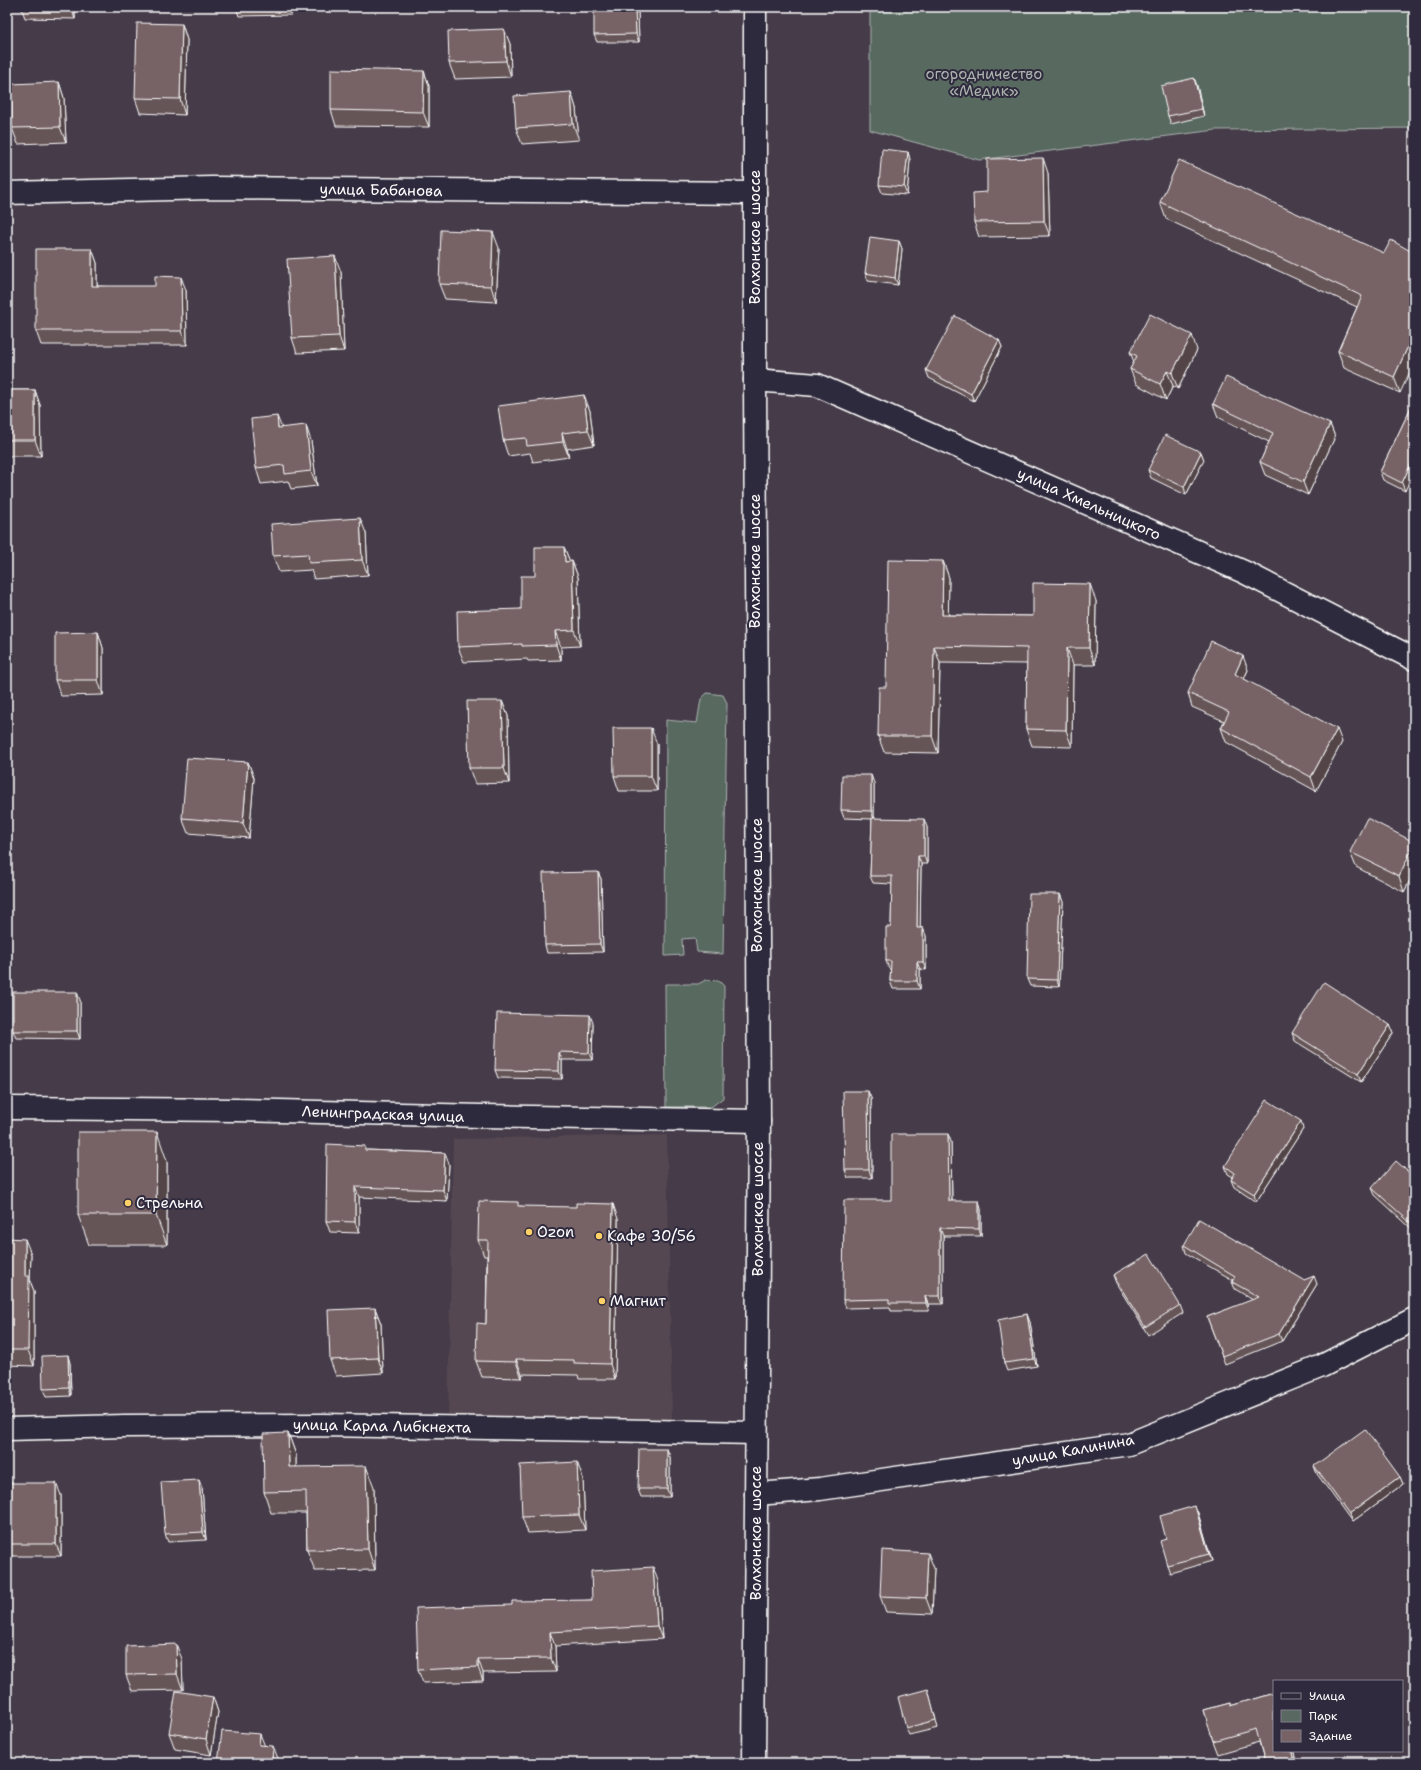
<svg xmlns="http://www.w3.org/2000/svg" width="1421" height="1770" font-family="'Shantell Sans',sans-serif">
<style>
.built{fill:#544751}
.green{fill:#596961;stroke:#acb4b0}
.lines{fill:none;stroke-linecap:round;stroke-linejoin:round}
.minor-casing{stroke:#fff;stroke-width:25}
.secondary-casing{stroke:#fff;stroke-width:25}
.minor{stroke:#2f2a3d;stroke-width:22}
.secondary{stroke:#2f2a3d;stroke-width:22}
.wall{fill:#665457;stroke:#fff}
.shaded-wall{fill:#534547;stroke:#fff}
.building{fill:#776265;stroke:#fff}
.poi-dot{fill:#ffd166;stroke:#2f2a3d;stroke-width:1.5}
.labels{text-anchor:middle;stroke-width:4;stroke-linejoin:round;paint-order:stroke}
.park-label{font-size:15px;fill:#acb4b0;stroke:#2f2a3d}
.street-label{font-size:15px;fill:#fff;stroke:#2f2a3d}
.poi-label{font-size:15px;fill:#fff;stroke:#2f2a3d;text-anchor:start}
</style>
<rect width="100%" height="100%" fill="#453b49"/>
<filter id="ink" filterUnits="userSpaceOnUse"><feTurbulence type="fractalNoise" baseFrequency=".025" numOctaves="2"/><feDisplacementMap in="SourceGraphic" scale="8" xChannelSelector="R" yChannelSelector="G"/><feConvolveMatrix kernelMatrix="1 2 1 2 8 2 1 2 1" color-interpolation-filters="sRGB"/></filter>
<g filter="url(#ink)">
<path class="built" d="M667 1135 672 1420 448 1417 453 1139Z"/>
<g class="green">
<path d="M870 7H1414V128L1216 130 979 160 870 130Z"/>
<path d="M707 693 723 695 727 703 723 954 697 952 695 938 682 939 683 955 665 956 666 720 697 723 701 699Z"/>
<path d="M706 980 719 981 724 986 723 1098 711 1107H666L665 984H698Z"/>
</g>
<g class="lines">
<g class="minor-casing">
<g id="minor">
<path d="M7 193 212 188 755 193"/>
<path d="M755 380 817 385 1244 572 1414 659"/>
<path d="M7 1108 237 1110 481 1116 759 1121"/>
<path d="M7 1429 125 1426 323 1425 756 1433"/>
<path d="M756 1494 820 1489 1129 1444 1322 1366 1414 1319"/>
</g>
</g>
<g class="secondary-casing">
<path id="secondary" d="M754 1763 759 1121 755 380V7"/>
</g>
<use href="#minor" class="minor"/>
<use href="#secondary" class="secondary"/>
</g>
<g class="wall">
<path d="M21 7H75V19L25 18Z"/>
<path d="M236 7H291V15L239 16Z"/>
<path d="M638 13 639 42H597L594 35Z"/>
<path d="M182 24 187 40 185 115 140 113 135 98Z"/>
<path d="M504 29 510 44 511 77 455 79 449 63Z"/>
<path d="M424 71 429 86V127L336 126 331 110Z"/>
<path d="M1194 78 1197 86 1204 116 1171 124 1168 116Z"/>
<path d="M59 82 64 98 66 142 18 144 12 128Z"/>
<path d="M571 92 576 108 579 140 522 144 516 128Z"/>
<path d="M908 152 910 160 907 195 882 193 879 185Z"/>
<path d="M1048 173 1050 236 979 237 974 222 987 192Z"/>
<path d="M1160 202 1384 253 1400 393 1344 368 1338 351 1357 307 1166 219Z"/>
<path d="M899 241 902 249 898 285 868 281 865 273Z"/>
<path d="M499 248 496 302 445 299 439 284Z"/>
<path d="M92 249 97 263V286L186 290 187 345H41L36 331Z"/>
<path d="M341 272 344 351 297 353 292 338Z"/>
<path d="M999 340 1002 347 974 401 929 378 926 370Z"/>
<path d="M1197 350 1178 389 1173 386 1166 400 1136 384 1130 369 1134 362 1130 352Z"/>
<path d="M7 390H35L40 405 41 456H7Z"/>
<path d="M584 395 590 411 594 445 567 449 569 457 533 462 530 453 508 456 503 440Z"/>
<path d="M1213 404 1330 424 1335 437 1308 495 1265 475 1260 462 1269 442 1218 417Z"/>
<path d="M1412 405 1405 491 1383 480 1380 472Z"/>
<path d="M281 428 311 441 317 486 291 489 288 481 261 484 256 468Z"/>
<path d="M1201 452 1204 460 1186 495 1151 478 1148 470Z"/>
<path d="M366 533 368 575 314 579 311 570 279 572 273 556Z"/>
<path d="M564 547 570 562 572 561 578 577 580 646 561 647V660L528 661 527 659 464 662 458 647 521 609 535 576Z"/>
<path d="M943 561 949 578 948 615 1033 616 1096 601 1095 665H1073L1072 747 1032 746 1026 729 1027 664 940 663 938 753 884 752 878 736 886 687Z"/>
<path d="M98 632 103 648V695L61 696 55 680Z"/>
<path d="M1248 670 1244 679 1342 742 1316 791 1226 742 1221 728 1224 721 1192 707 1188 693Z"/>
<path d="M502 701 508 716 509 783 475 784 469 768Z"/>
<path d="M657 744V791H619L614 776Z"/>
<path d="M248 762 254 778 249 838 188 833 182 818Z"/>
<path d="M874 783V818L927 827V864H921L920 928H923L926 936V970L920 969V989H893L890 981 891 969H889L886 961 891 927 892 884 873 883 870 876 872 819 844 818 841 810Z"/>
<path d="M1414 842V872L1404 892 1356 867 1350 852Z"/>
<path d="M598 872 601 879 603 952 547 953 545 945Z"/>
<path d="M1060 894 1063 902 1059 987 1030 986 1027 979Z"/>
<path d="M80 1000V1039L16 1038 13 1031Z"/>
<path d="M593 1023 592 1060H562V1079L498 1078 495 1070Z"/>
<path d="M1390 1025 1393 1033 1361 1082 1295 1041 1292 1033Z"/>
<path d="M871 1098 872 1178H848L845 1170Z"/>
<path d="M1303 1129 1256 1202 1234 1187 1231 1180 1233 1177 1228 1174 1225 1166Z"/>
<path d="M948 1134 951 1142 952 1201 981 1209V1236H943V1304H928L929 1311H891L890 1307 846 1308 843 1300 891 1200Z"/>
<path d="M367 1150 445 1153 449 1164 447 1201 359 1197V1233L330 1232 326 1221Z"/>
<path d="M167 1161V1245H89L78 1215Z"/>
<path d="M1414 1177V1231L1375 1195 1372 1188Z"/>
<path d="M520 1206 618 1219 615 1379H579L578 1375 522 1374V1378L482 1377 476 1361 486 1324 487 1256H484L478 1240Z"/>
<path d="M7 1238 31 1254 30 1281 34 1291V1366L7 1365Z"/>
<path d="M1184 1245 1304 1280 1317 1284 1282 1341 1225 1364 1207 1317 1253 1300 1235 1289 1232 1282 1233 1280 1186 1253Z"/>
<path d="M1113 1275 1180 1305 1183 1313 1148 1335 1116 1283Z"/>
<path d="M375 1308 381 1324 383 1373 336 1376 330 1360Z"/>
<path d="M1030 1322 1037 1366 1007 1371 1004 1363Z"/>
<path d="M70 1363 71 1396 46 1397 43 1389Z"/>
<path d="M288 1433 296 1455V1467L374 1487 375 1570 315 1571 307 1550 306 1513H271L264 1492Z"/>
<path d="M667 1449 670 1457V1497H641L638 1489Z"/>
<path d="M1314 1466 1400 1477 1403 1484 1352 1522 1317 1474Z"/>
<path d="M583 1478 585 1530 528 1533 522 1517Z"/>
<path d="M7 1483 61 1495V1556H7Z"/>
<path d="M202 1488 206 1540 168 1542 165 1534Z"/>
<path d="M1195 1506 1198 1513 1212 1561 1170 1573 1167 1565 1166 1539Z"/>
<path d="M934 1568 932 1614 886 1612 880 1596Z"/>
<path d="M658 1581 662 1639 555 1646 556 1672 483 1673V1681L423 1683 418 1670 512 1605 592 1600Z"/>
<path d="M182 1659 183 1690 132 1691 126 1675Z"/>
<path d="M928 1689 930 1697 938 1728 909 1735 906 1728Z"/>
<path d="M1274 1693V1751H1294L1296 1763H1265L1259 1742 1218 1754 1213 1741 1204 1710 1230 1703V1706Z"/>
<path d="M213 1697 218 1712 211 1755 175 1749 169 1733Z"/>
</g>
<g class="shaded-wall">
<path d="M71 7H75V19Z"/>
<path d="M288 7H291V15Z"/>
<path d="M635 7H636L638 13 639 42 636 34Z"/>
<path d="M182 24 187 40 185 115 180 99Z"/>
<path d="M504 29 510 44 511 77 506 61Z"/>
<path d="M424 71 429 86V127L423 112Z"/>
<path d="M1194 78 1197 86 1204 116 1202 109Z"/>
<path d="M59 82 64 98 66 142 60 127Z"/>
<path d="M571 92 576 108 579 140 573 124Z"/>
<path d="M908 152 910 160 907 195 904 187Z"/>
<path d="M1043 158 1048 173 1050 236 1044 221Z"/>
<path d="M493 232 499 248 496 302 491 286Z"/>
<path d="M899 241 902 249 898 285 895 278Z"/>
<path d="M92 249 97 263V300L92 286Z"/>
<path d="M335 256 341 272 344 351 339 336Z"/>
<path d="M181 277 186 290 187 345 182 331Z"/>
<path d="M1414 333V363L1400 393 1394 377Z"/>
<path d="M1192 335 1197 350 1178 389 1172 373Z"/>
<path d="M999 340 1002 347 974 401 971 394Z"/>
<path d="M1167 371 1173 386 1166 400 1160 384Z"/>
<path d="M35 390 40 405 41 456 35 440Z"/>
<path d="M584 395 590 411 594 445 588 430Z"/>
<path d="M277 416 283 431 278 428Z"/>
<path d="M1330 424 1335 437 1308 495 1303 482Z"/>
<path d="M306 425 311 441 317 486 311 471Z"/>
<path d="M562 433 567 449 569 457 563 442Z"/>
<path d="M1201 452 1204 460 1186 495 1184 487Z"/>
<path d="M1414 457V471L1405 491 1402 483Z"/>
<path d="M360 518 366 533 368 575 362 560Z"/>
<path d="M564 547 570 562H565Z"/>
<path d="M572 561 578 577 580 646 574 630Z"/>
<path d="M943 561 949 578 948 632 942 615Z"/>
<path d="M1090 584 1096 601 1095 665 1089 648Z"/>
<path d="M555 631 561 647V660L556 645Z"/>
<path d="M98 632 103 648V695L98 680Z"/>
<path d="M934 646 940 663 938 753 932 736Z"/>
<path d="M1067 648 1073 665 1072 747 1066 730Z"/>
<path d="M1243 656 1248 670 1240 687 1235 674Z"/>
<path d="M502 701 508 716 509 783 504 768Z"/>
<path d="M651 728 657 744V791L651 776Z"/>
<path d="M1337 729 1342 742 1316 791 1311 777Z"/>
<path d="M248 762 254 778 249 838 243 823Z"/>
<path d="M871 775 874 783V819L871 811Z"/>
<path d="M924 819 927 827V864L924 856Z"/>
<path d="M1414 845V872L1404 892 1399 876Z"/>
<path d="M918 856 921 864 920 936 917 928Z"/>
<path d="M598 872 601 879 603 952 600 944Z"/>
<path d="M1060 894 1063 902 1059 987 1057 980Z"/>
<path d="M923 928 926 936V970L923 962Z"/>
<path d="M917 962 920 969V989L917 981Z"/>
<path d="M77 992 80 1000V1039L77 1031Z"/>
<path d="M590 1015 593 1023 592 1060 589 1053Z"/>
<path d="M1390 1025 1393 1033 1361 1082 1358 1074Z"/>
<path d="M559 1052 562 1060V1079L559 1071Z"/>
<path d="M868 1091 871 1098 872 1178 869 1170Z"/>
<path d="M1301 1121 1303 1129 1256 1202 1254 1194Z"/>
<path d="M157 1132 167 1161V1245L156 1215Z"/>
<path d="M948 1134 951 1142 952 1209 949 1201Z"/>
<path d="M445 1153 449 1164 447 1201 443 1190Z"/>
<path d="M355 1187 359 1197V1233L355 1222Z"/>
<path d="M979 1201 981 1209V1236L979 1229Z"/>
<path d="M613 1204 618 1219 615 1379 610 1364Z"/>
<path d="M940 1228 943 1236V1304L940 1296Z"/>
<path d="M25 1239 31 1254 30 1281 34 1291V1366L28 1350 25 1276Z"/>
<path d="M1314 1276 1317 1284 1282 1341 1279 1334Z"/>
<path d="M925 1296 928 1304 929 1311 926 1303Z"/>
<path d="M375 1308 381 1324 383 1373 378 1358Z"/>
<path d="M1027 1314 1030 1322 1037 1366 1034 1359Z"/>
<path d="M68 1355 70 1363 71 1396 69 1388Z"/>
<path d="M516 1359 522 1374V1378L516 1362Z"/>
<path d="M288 1433 296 1455V1488L289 1467Z"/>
<path d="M667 1449 670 1457V1497L667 1489Z"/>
<path d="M577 1462 583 1478 585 1530 579 1515Z"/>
<path d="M366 1466 374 1487 375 1570 368 1549Z"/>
<path d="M1400 1477 1403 1484 1352 1522 1349 1514Z"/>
<path d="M199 1480 202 1488 206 1540 203 1532Z"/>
<path d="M56 1483 61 1495V1556L56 1544Z"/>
<path d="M1195 1506 1198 1513 1212 1561 1209 1554Z"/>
<path d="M928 1553 934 1568 932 1614 926 1598Z"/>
<path d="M653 1567 658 1581 662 1639 657 1626Z"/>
<path d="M550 1632 555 1646 556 1672 551 1658Z"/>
<path d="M176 1644 182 1659 183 1690 177 1674Z"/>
<path d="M478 1659 483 1673V1681L478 1667Z"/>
<path d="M213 1697 218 1712 211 1755 206 1739Z"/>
<path d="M260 1734 266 1749 259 1745Z"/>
<path d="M273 1746 279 1761V1763H272Z"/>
<path d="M1292 1751H1294L1296 1763H1294Z"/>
</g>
<g class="building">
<path d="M594 7H635L636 34 594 35Z"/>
<path d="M137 23 182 24 180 99 135 98Z"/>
<path d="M504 29 506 61 449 63 448 31Z"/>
<path d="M331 69 424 71 423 112 331 110Z"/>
<path d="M1194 78 1202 109 1168 116 1161 86Z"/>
<path d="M59 82 60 127 12 128 11 84Z"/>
<path d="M571 92 573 124 516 128 514 96Z"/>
<path d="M882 149 908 152 904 187 879 185Z"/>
<path d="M1043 158 1044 221 974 222 973 193 987 192V159Z"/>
<path d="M1179 160 1384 253 1391 240 1414 253V333L1394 377 1338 351 1362 296 1160 202Z"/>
<path d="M441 230 493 232 491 286 439 284Z"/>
<path d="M870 237 899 241 895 278 865 273Z"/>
<path d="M36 249H92V286H155V276L181 277 182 331H36Z"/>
<path d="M335 256 339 336 292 338 287 259Z"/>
<path d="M1150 314 1192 335 1172 373 1167 371 1160 384 1130 369 1137 356 1130 352Z"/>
<path d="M955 316 999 340 971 394 926 370Z"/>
<path d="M1226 377 1330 424 1303 482 1260 462 1273 433 1213 404Z"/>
<rect x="7" y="390" width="28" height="50"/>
<path d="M584 395 588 430 562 433 563 442 527 446 526 438 503 440 498 406Z"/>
<path d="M1412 405 1414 406V457L1402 483 1380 472Z"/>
<path d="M277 416 278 428 306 425 311 471 285 474 284 465 256 468 251 419Z"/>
<path d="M1165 435 1201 452 1184 487 1148 470Z"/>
<path d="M360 518 362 560 309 563 308 554 273 556 271 524Z"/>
<path d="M535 547H564L565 562 572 561 574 630 555 631 556 645 522 646V644L458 647 457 611 521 609V576H535Z"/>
<path d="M888 560 943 561 942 615 1033 616V583L1090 584 1089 648H1067L1066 730 1026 729 1027 648 934 646 932 736H878L879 687H886Z"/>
<path d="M98 632V680H55V633Z"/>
<path d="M1211 641 1243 656 1235 674 1337 729 1311 777 1221 728 1229 712 1188 693Z"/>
<path d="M467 701H502L504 768H469Z"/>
<path d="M613 728H651V776H614Z"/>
<path d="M187 758 248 762 243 823 182 818Z"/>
<path d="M842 775H871V811L841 810Z"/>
<path d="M872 818 924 819V856H918L917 928H923V962H917V981H890L891 961H886V927H891L892 876H870Z"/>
<path d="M1367 818 1414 842V845L1399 876 1350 852Z"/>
<path d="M598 872 600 944 545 945 543 873Z"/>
<path d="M1029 894H1060L1057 980 1027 979Z"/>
<path d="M1324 982 1390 1025 1358 1074 1292 1033Z"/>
<rect x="13" y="992" width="64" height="39"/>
<path d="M497 1013 590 1015 589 1053 559 1052V1071L495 1070Z"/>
<path d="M843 1091H868L869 1170H845Z"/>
<path d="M1267 1100 1301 1121 1254 1194 1231 1180 1235 1173 1225 1166Z"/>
<path d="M78 1132H157L156 1215H78Z"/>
<path d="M891 1134H948L949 1201H979V1229L940 1228V1296H925L926 1303H889V1299L843 1300 844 1200H891Z"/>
<path d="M327 1144 365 1146V1150L445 1153 443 1190 355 1187V1222L326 1221Z"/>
<path d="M1396 1161 1414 1177V1226L1372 1188Z"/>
<path d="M479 1201 518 1202V1206L576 1207V1203L613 1204 610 1364 574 1363V1360L516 1359V1362L476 1361 477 1323 486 1324 488 1240H478Z"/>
<path d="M1199 1219 1304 1280 1314 1276 1279 1334 1222 1356 1207 1317 1259 1297 1232 1282 1235 1276 1184 1245Z"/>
<path d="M7 1238 25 1239V1276H29L28 1350H7Z"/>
<path d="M1149 1254 1180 1305 1145 1327 1113 1275Z"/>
<path d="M375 1308 378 1358 330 1360 328 1310Z"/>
<path d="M1027 1314 1034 1359 1004 1363 998 1320Z"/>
<path d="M68 1355 69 1388 43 1389 42 1356Z"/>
<path d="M1365 1429 1400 1477 1349 1514 1314 1466Z"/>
<path d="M288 1433 289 1467 366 1466 368 1549 307 1550 306 1491 264 1492 263 1434Z"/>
<path d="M639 1449H667V1489H638Z"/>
<path d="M577 1462 579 1515 522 1517 520 1465Z"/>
<path d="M199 1480 203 1532 165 1534 161 1482Z"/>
<rect x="7" y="1483" width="49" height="61"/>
<path d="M1195 1506 1209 1554 1167 1565 1160 1541 1166 1539 1160 1516Z"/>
<path d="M882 1550 928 1553 926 1598 880 1596Z"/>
<path d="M653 1567 657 1626 550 1632 551 1658 478 1659V1667L418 1670 416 1608 512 1605V1601L592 1600 591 1571Z"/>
<path d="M176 1644 177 1674 126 1675V1646Z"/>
<path d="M928 1689 936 1720 906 1728 898 1697Z"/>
<path d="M176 1691 213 1697 206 1739 169 1733Z"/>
<path d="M1274 1693V1751H1292L1294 1763H1265L1256 1729 1213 1741 1204 1710 1230 1703V1706Z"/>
<path d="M222 1731 260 1734 259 1745 273 1746 272 1763H218Z"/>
</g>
</g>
<g class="poi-dot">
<circle cx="128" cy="1203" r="4"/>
<circle cx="529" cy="1232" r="4"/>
<circle cx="599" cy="1236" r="4"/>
<circle cx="602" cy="1301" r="4"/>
</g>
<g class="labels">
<g class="park-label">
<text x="984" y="79">огородничество<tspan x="984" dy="17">«Медик»</tspan></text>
</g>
<g class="street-label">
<text transform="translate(381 190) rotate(1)" y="5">улица Бабанова</text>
<text transform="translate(755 237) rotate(-90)" y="5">Волхонское шоссе</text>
<text transform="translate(1089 504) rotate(24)" y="5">улица Хмельницкого</text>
<text transform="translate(755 561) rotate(-90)" y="5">Волхонское шоссе</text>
<text transform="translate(757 885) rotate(-90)" y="5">Волхонское шоссе</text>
<text transform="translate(383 1114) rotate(2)" y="5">Ленинградская улица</text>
<text transform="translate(758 1209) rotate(-90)" y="5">Волхонское шоссе</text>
<text transform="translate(382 1426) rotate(1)" y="5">улица Карла Либкнехта</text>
<text transform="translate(1073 1450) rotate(-10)" y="5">улица Калинина</text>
<text transform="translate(756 1533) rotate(-90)" y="5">Волхонское шоссе</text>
</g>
<g class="poi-label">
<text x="136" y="1208">Стрельна</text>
<text x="537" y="1237">Ozon</text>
<text x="607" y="1241">Кафе 30/56</text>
<text x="610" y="1306">Магнит</text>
</g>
</g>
<rect width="1421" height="1770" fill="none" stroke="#2f2a3d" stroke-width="24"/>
<rect x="12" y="12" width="1397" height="1746" fill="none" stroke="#fff" stroke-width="1.5" filter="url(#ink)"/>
<rect x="1273" y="1680" width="130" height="72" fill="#2f2a3d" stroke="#827f8b"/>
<rect x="1281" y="1693" width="20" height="6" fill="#2f2a3d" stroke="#827f8b"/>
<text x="1309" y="1700" font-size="12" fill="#ffffff">Улица</text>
<rect x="1281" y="1710" width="20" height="12" fill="#596961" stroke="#827f8b"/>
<text x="1309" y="1720" font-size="12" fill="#ffffff">Парк</text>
<rect x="1281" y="1730" width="20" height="12" fill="#776265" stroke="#827f8b"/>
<text x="1309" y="1740" font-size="12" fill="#ffffff">Здание</text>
</svg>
